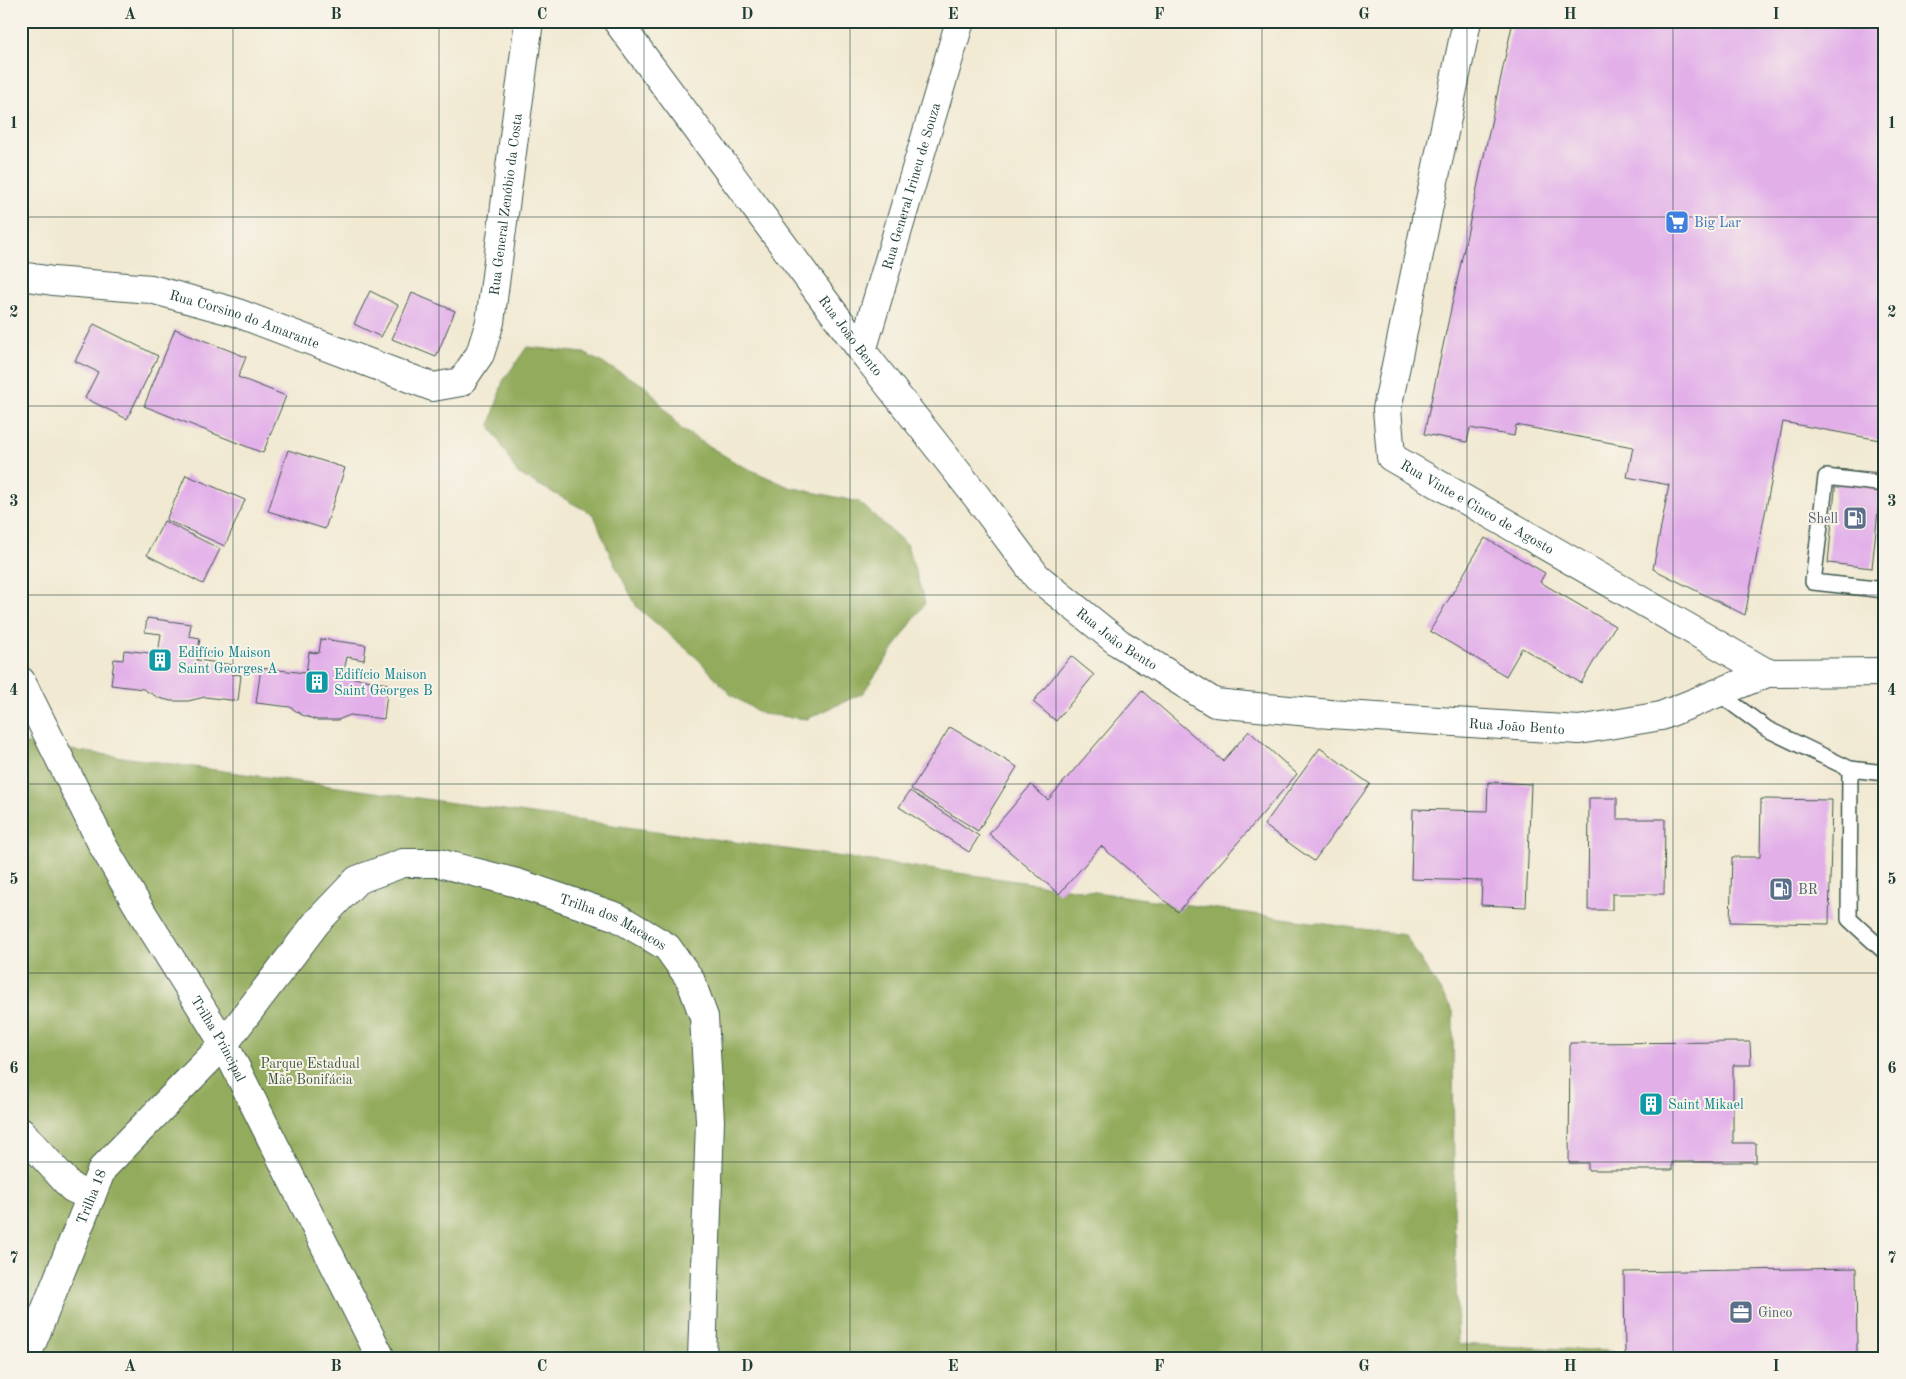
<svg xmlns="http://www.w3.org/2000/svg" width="1906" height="1379" font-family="'Old Standard TT',serif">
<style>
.forest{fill:#93ab5c;stroke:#597448}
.building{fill:#e2afe9}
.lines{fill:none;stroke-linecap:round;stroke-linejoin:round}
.service-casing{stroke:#3e574c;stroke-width:18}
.minor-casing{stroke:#3e574c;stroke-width:30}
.tertiary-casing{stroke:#3e574c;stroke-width:30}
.service{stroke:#fff;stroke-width:15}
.minor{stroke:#fff;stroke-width:28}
.tertiary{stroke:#fff;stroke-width:28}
.grid{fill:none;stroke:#1f3d34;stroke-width:1;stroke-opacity:0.55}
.labels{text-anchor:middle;stroke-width:4;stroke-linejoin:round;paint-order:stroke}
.street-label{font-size:14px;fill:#1f3d34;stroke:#f7f3e8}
.shop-label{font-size:14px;fill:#366cbe;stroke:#f7f3e8;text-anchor:start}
.service-label{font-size:14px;fill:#4e5e75;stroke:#f7f3e8;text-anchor:start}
.culture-label{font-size:14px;fill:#0d838f;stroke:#f7f3e8;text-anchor:start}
.park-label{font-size:14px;fill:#3e583e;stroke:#f7f3e8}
.neatline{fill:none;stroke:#1f3d34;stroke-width:2}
.grid-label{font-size:16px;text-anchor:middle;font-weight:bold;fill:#1f3d34}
</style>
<rect width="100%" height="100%" fill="#f7f3e8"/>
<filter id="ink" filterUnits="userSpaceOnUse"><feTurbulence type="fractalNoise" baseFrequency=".02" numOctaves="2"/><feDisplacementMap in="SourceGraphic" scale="10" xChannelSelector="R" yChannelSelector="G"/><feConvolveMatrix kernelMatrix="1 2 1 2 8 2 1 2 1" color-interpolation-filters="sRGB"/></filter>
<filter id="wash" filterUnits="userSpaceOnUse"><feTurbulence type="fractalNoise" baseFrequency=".0096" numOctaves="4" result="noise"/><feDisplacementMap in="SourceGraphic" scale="20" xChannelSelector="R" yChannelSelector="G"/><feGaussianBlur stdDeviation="1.12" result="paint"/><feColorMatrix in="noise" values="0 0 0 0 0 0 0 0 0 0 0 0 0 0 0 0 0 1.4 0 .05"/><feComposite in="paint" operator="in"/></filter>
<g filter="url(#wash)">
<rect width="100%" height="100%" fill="#f1e9d2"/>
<g class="forest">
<path d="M527 347 584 353 647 387 681 429 738 464 789 487 859 502 907 545 925 603 863 693 807 719 762 714 731 695 698 659 637 607 611 557 594 515 517 473 490 425 503 381Z"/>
<path d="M21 743 1405 935 1453 1011 1454 1208 1458 1344 1607 1351 1674 1358H21Z"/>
</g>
<g id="blocks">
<g class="building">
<path d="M1513 21H1885V441L1783 422 1745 615 1653 569 1669 485 1627 477 1633 447 1516 425 1514 436 1470 428 1467 442 1424 434Z"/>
<path d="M370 291 398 305 381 337 354 324Z"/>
<path d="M412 293 455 311 436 357 392 339Z"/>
<path d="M94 324 158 356 127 419 85 398 98 372 75 361Z"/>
<path d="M175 329 246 357 238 377 286 396 263 453 144 406Z"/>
<path d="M21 356 27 390 21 391Z"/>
<path d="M288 450 345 468 325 529 268 511Z"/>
<path d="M1837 469 1882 473 1872 568 1828 563Z"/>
<path d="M186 475 245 500 225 546 166 520Z"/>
<path d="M164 521 220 549 203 584 147 555Z"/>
<path d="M1485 538 1545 573 1540 582 1615 626 1581 683 1522 648 1506 676 1430 631Z"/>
<path d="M147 618 191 624 189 636 200 638 197 660 234 665 232 674 241 675 238 701 205 697 188 701H171L159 698 143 689 111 685 114 659 123 660 124 650 158 654 161 634 145 632Z"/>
<path d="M321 639 366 645 364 660 347 657 343 676 388 684 384 719 350 715 338 720H317L302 715 290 707 256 703 261 668 306 673 309 652 319 653Z"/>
<path d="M1071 656 1094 675 1056 721 1033 702Z"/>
<path d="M1142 691 1223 761 1249 731 1297 774 1178 912 1101 846 1059 894 989 834 1031 785 1048 800Z"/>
<path d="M950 727 1017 767 978 831 911 789Z"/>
<path d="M1320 748 1370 784 1314 861 1264 825Z"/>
<path d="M1488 782 1531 784 1526 907 1481 905 1482 881 1411 879 1413 809 1487 811Z"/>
<path d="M910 791 979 836 969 852 899 807Z"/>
<path d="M1589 798H1617V819H1665L1664 894H1612V910H1588Z"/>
<path d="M1761 799 1832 800 1829 924 1730 922 1732 857H1760Z"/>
<path d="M1750 1042 1751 1065H1733V1143H1756V1162H1672V1170H1588V1163H1569L1570 1043Z"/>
<path d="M1856 1268 1857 1353 1625 1357 1624 1272Z"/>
</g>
</g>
</g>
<g filter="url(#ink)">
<use href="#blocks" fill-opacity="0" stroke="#3e574c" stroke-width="1"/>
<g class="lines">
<g class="service-casing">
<g id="service">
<path d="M1885 484 1826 477 1813 582 1885 590"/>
<path d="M1718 693 1767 729 1850 769 1885 773"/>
<path d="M1850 769 1849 919 1885 952"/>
</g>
</g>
<g class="minor-casing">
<g id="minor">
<path id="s1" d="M1467 21 1387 409 1391 457 1767 673"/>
<path id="s2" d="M862 351 960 21"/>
<path id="s3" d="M21 681 103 846 141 911 224 1044 381 1358"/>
<path d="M21 1132 72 1188 91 1197"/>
<path id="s4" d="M26 1358 102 1169 224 1044 317 922 357 880 403 863H439L517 883 617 917 667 947 690 979 704 1017 710 1121 702 1358"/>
</g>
</g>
<g class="tertiary-casing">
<g id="tertiary">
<path id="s5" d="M617 21 862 351 977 497 1037 577 1119 643 1215 703 1330 714 1579 730 1661 716 1767 673 1885 672"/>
<path id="s6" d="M21 276 53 281 151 289 235 312 433 387 461 382 480 354 490 322 529 21"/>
</g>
</g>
<use href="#service" class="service"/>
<use href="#minor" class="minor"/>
<use href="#tertiary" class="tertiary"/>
</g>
</g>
<path class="grid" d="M233 21V1358M439 21V1358M644 21V1358M850 21V1358M1056 21V1358M1262 21V1358M1467 21V1358M1673 21V1358M21 217H1885M21 406H1885M21 595H1885M21 784H1885M21 973H1885M21 1162H1885"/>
<defs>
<g id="supermarket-square" transform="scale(1.25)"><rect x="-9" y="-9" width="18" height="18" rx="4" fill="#3f7fe0" stroke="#f7f3e8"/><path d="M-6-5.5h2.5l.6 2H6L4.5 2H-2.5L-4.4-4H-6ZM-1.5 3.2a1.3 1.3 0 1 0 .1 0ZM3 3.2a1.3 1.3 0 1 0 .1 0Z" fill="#fff"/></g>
<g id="fuel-square" transform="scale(1.25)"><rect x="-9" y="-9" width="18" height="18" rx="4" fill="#5c6f8a" stroke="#f7f3e8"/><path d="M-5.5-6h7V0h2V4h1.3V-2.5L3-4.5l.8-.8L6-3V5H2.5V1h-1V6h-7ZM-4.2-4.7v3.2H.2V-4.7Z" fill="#fff"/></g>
<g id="building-square" transform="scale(1.25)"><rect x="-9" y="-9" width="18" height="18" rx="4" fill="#0f9aa8" stroke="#f7f3e8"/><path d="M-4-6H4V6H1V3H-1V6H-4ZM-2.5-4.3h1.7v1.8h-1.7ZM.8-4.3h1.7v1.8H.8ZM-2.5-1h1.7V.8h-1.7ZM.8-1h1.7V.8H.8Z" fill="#fff"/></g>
<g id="office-square" transform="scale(1.25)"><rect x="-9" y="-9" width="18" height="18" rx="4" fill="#5c6f8a" stroke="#f7f3e8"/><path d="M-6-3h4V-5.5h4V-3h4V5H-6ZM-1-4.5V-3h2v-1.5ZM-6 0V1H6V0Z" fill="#fff"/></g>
</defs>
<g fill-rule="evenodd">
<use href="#supermarket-square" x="1677" y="222"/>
<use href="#fuel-square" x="1855" y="518"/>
<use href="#building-square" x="160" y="660"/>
<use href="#building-square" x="317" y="682"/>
<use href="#fuel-square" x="1781" y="889"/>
<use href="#building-square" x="1651" y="1104"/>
<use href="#office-square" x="1741" y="1312"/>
</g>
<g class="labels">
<g class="street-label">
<text dy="5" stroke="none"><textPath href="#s2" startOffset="172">Rua General Irineu de Souza</textPath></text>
<text dy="5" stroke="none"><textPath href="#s6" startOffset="644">Rua General Zenóbio da Costa</textPath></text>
<text dy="5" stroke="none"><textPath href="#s6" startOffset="229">Rua Corsino do Amarante</textPath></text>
<text dy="5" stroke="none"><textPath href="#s5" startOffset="392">Rua João Bento</textPath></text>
<text dy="5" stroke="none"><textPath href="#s1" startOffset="544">Rua Vinte e Cinco de Agosto</textPath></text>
<text dy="5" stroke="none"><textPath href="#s5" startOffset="798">Rua João Bento</textPath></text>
<text dy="5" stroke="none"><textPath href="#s5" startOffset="1218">Rua João Bento</textPath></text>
<text dy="5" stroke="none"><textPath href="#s4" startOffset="859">Trilha dos Macacos</textPath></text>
<text dy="5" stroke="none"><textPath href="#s3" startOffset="409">Trilha Principal</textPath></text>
<text dy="5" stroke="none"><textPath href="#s4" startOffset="174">Trilha 18</textPath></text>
</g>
<g class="shop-label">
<text x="1694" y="227">Big Lar</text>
</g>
<g class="service-label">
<text x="1838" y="523" text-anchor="end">Shell</text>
<text x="1798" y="894">BR</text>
<text x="1758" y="1317">Ginco</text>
</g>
<g class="culture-label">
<text x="178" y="657">Edifício Maison<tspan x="178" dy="16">Saint Georges A</tspan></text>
<text x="334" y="679">Edifício Maison<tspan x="334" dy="16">Saint Georges B</tspan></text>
<text x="1668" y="1109">Saint Mikael</text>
</g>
<g class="park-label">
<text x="310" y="1068">Parque Estadual<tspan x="310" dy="16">Mãe Bonifácia</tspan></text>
</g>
</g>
<rect width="1906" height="1379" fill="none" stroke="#f7f3e8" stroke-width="55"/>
<rect x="28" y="28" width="1850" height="1324" class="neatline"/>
<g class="grid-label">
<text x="130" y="19">A</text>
<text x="336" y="19">B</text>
<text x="542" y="19">C</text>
<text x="747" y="19">D</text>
<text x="953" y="19">E</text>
<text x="1159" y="19">F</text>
<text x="1364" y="19">G</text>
<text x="1570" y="19">H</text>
<text x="1776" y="19">I</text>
<text x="14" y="128">1</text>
<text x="1892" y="128">1</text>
<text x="14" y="317">2</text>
<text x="1892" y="317">2</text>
<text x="14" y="506">3</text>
<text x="1892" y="506">3</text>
<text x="14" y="695">4</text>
<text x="1892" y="695">4</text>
<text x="14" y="884">5</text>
<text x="1892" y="884">5</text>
<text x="14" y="1073">6</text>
<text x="1892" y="1073">6</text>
<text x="14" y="1263">7</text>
<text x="1892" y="1263">7</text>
<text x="130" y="1371">A</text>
<text x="336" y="1371">B</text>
<text x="542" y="1371">C</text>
<text x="747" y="1371">D</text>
<text x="953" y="1371">E</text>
<text x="1159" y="1371">F</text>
<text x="1364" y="1371">G</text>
<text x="1570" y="1371">H</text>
<text x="1776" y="1371">I</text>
</g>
</svg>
